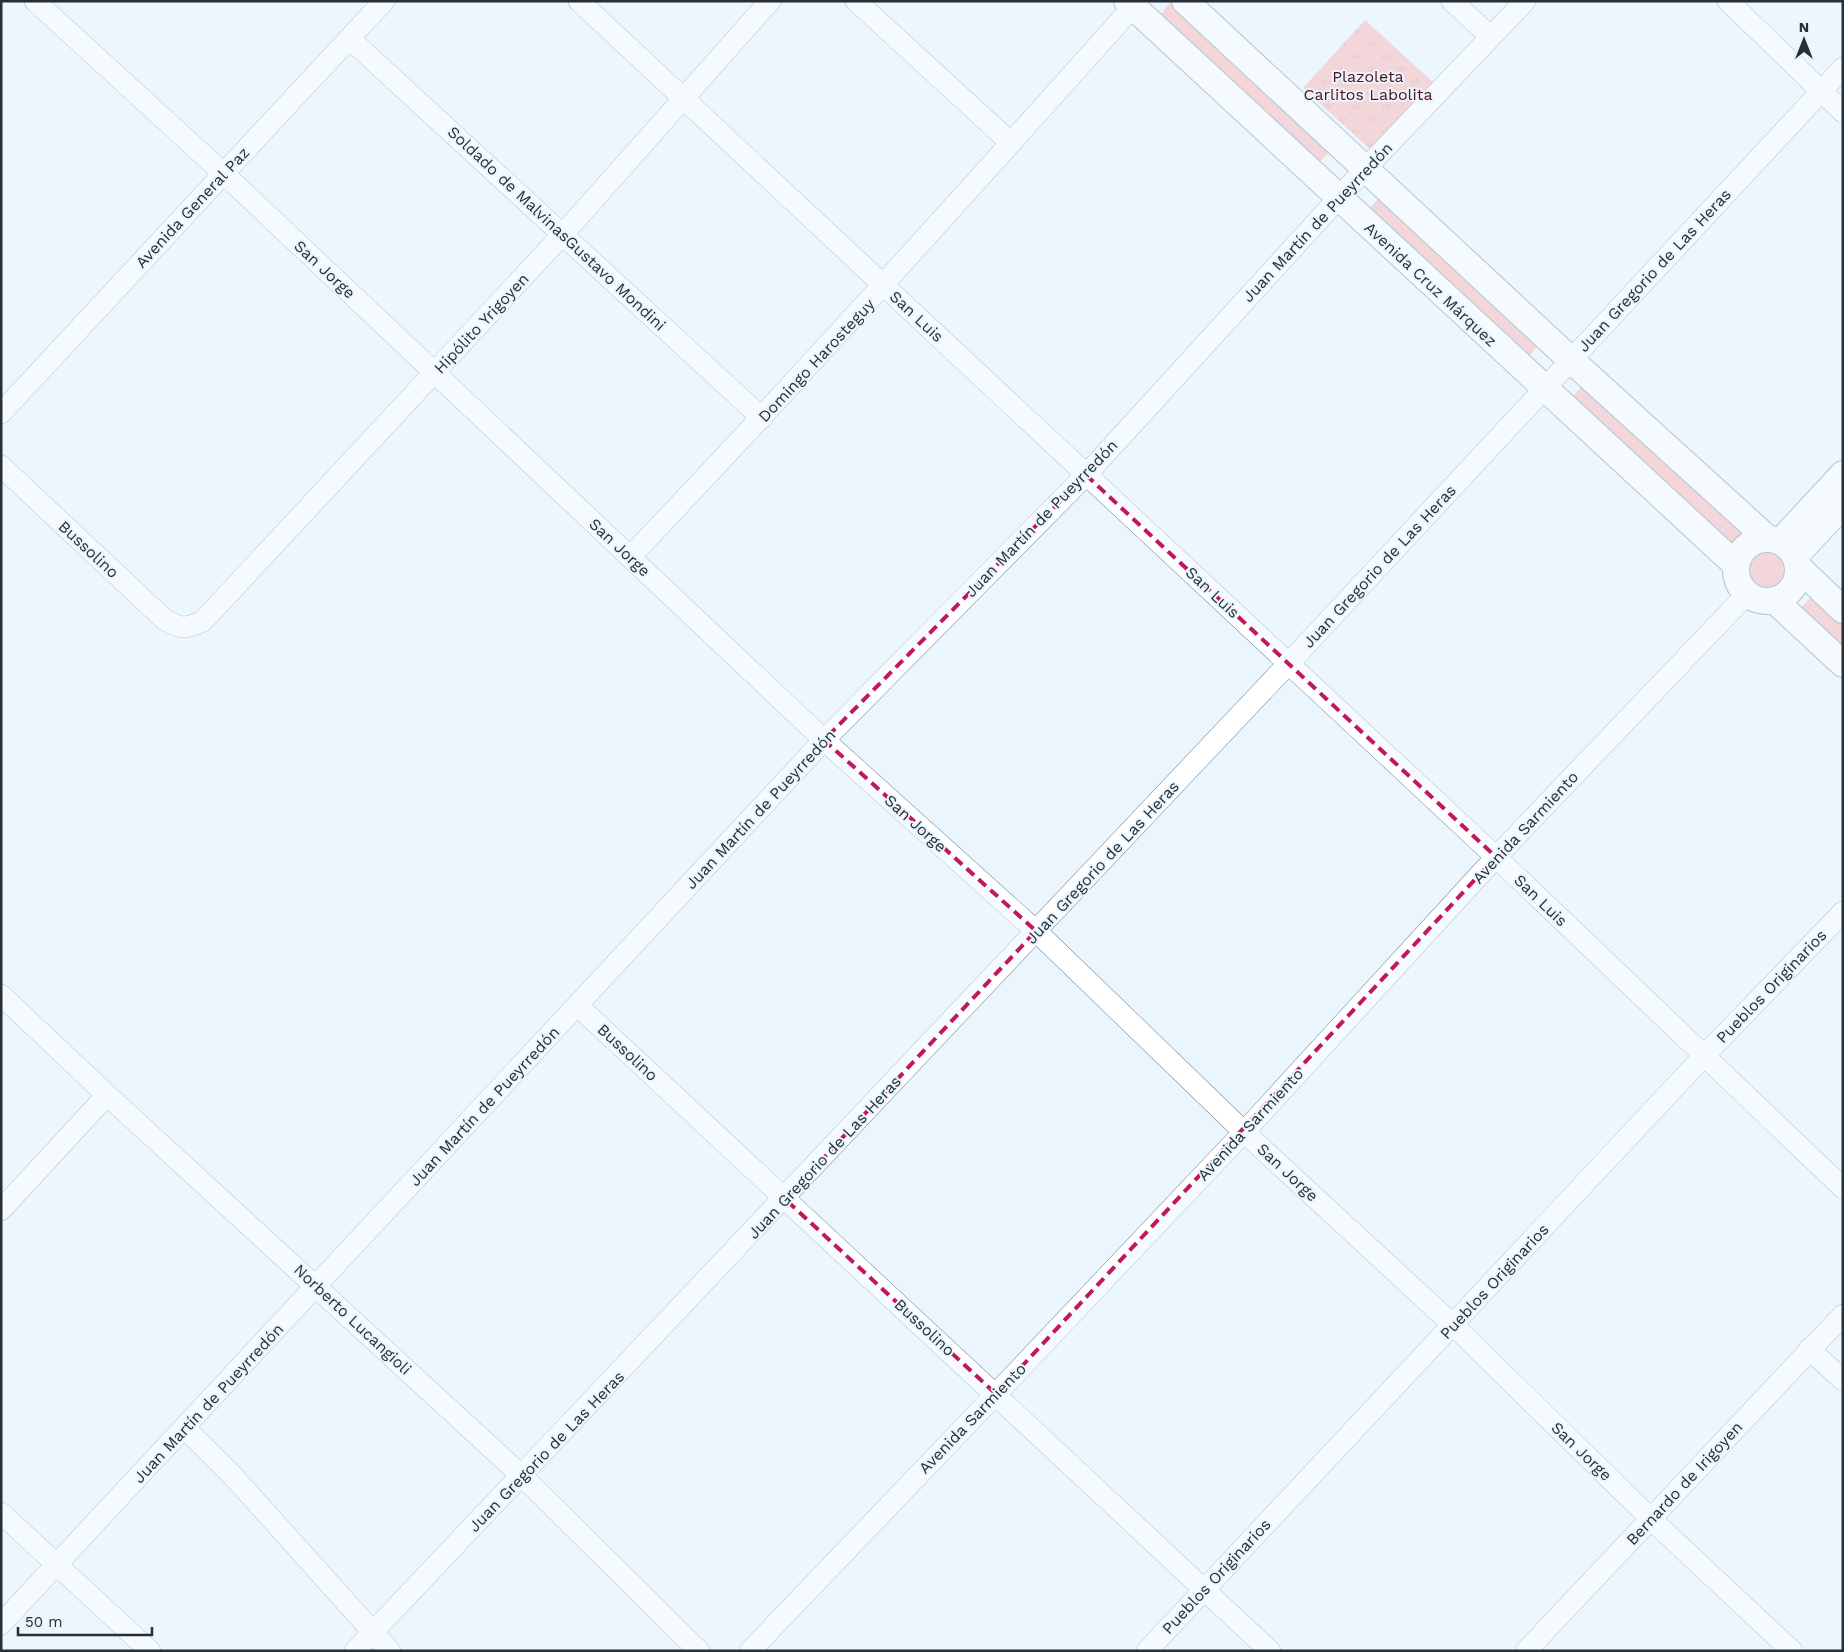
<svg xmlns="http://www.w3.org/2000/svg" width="1844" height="1652" font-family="'Work Sans',sans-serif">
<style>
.grass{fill:#fcb0af}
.park{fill:url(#park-tufts)}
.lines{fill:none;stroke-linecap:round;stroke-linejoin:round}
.minor-casing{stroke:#738a9c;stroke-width:22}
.major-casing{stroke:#738a9c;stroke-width:28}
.minor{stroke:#fff;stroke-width:21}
.major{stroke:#fff;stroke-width:26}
.marked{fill:none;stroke:#c2185b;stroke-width:4;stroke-dasharray:10 6;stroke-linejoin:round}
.labels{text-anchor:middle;stroke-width:4;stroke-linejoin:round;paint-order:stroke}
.park-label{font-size:16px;fill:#510f16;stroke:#ebf5fd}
.street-label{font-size:16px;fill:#252f37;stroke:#ebf5fd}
</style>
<defs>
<pattern id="park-tufts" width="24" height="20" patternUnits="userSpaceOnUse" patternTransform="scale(1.25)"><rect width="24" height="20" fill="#fcb0af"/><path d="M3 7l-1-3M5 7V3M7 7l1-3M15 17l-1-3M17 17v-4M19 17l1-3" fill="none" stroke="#d89897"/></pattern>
</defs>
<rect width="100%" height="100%" fill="#ebf5fd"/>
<g class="grass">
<path d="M1172 1 1331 150 1317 165 1159 16Z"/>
<path d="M1382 195 1540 344 1526 359 1368 210Z"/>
<path d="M1587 381 1746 530 1732 545 1573 396Z"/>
<circle cx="1768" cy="569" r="19"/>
<path d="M1814 594 1843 621V649L1800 609Z"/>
</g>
<path class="park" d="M1365 20 1434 83 1372 151 1303 88Z"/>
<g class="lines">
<g class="minor-casing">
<g id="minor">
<path d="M35 1 223 173 824 740 1036 931 1244 1132 1453 1325 1651 1519 1792 1651"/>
<path d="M579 1 1496 857 1843 1188"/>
<path d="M856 1 1011 143"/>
<path d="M1452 1 1491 37"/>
<path d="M1728 1 1843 112"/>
<path d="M350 39 762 418"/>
<path d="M1 413 384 1"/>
<path d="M1 466 165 620C181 629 186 629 203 621L564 233 770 1"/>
<path d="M630 557C803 375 971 188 1138 1"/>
<path d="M1 995 107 1095 522 1476 699 1651"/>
<path d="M577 1005 1270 1651"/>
<path d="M1 1210 107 1095"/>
<path d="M1809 1349 1843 1380"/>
<path d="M185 1428 232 1475 390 1651"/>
<path d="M1 1513 150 1651"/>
<path d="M1 1624 824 740 1086 475 1366 168 1525 1"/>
<path d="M355 1651 1289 663 1843 68"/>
<path d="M750 1651 996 1394 1244 1132 1496 857 1747 594"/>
<path d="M1147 1651 1703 1057 1843 912"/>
<path d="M1526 1651 1843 1315"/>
</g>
</g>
<g class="major-casing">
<g id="major">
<path d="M1127 1 1736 565"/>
<path d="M1185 1 1571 360 1767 538"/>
<circle cx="1767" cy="570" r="31"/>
<path d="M1781 541 1843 474"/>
<path d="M1795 556 1843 505"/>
<path d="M1799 568 1843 610"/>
<path d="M1774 600 1843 664"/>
</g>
</g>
<use href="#minor" class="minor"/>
<use href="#major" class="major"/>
</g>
<path d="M0 0H1844V1652H0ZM1086 475 1496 857 996 1394 785 1199 1036 931 824 740Z" fill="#ebf5fd" fill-opacity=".55" fill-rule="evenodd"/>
<path class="marked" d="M1086 475 1496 857 996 1394 785 1199 1036 931 824 740Z"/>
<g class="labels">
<g class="park-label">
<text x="1368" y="82">Plazoleta<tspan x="1368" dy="18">Carlitos Labolita</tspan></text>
</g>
<g class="street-label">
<text transform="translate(192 207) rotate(-47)" y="6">Avenida General Paz</text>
<text transform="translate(1317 222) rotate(-47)" y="6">Juan Martín de Pueyrredón</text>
<text transform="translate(557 228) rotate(43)" y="6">Soldado de MalvinasGustavo Mondini</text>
<text transform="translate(325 269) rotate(43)" y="6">San Jorge</text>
<text transform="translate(1654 270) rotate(-47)" y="6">Juan Gregorio de Las Heras</text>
<text transform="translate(1431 284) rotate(43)" y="6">Avenida Cruz Márquez</text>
<text transform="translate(917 316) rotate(43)" y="6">San Luis</text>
<text transform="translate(481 323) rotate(-47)" y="6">Hipólito Yrigoyen</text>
<text transform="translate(816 360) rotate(-47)" y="6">Domingo Harosteguy</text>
<text transform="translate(1041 518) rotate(-46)" y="6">Juan Martín de Pueyrredón</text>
<text transform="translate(620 547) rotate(43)" y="6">San Jorge</text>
<text transform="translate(89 549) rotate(43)" y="6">Bussolino</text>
<text transform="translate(1379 566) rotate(-47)" y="6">Juan Gregorio de Las Heras</text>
<text transform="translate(1213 592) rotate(43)" y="6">San Luis</text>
<text transform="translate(760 809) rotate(-47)" y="6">Juan Martín de Pueyrredón</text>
<text transform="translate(916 823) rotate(42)" y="6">San Jorge</text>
<text transform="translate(1525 827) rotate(-47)" y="6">Avenida Sarmiento</text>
<text transform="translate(1102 862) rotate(-47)" y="6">Juan Gregorio de Las Heras</text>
<text transform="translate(1541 900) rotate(44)" y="6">San Luis</text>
<text transform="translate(1771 986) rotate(-46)" y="6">Pueblos Originarios</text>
<text transform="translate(628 1052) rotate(43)" y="6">Bussolino</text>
<text transform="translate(484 1106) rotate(-47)" y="6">Juan Martín de Pueyrredón</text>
<text transform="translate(1250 1124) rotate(-47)" y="6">Avenida Sarmiento</text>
<text transform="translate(824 1157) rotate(-47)" y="6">Juan Gregorio de Las Heras</text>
<text transform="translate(1288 1172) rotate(43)" y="6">San Jorge</text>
<text transform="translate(1494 1281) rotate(-47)" y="6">Pueblos Originarios</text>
<text transform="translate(353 1319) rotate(43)" y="6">Norberto Lucangioli</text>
<text transform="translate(925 1327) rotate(43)" y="6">Bussolino</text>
<text transform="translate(208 1403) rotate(-47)" y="6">Juan Martín de Pueyrredón</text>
<text transform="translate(972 1418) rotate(-46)" y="6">Avenida Sarmiento</text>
<text transform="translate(546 1451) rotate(-46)" y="6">Juan Gregorio de Las Heras</text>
<text transform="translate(1582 1451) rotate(44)" y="6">San Jorge</text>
<text transform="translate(1684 1483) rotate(-47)" y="6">Bernardo de Irigoyen</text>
<text transform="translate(1216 1576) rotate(-47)" y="6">Pueblos Originarios</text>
</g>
</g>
<rect width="1844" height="1652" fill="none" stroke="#252f37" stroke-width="5"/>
<g transform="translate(1804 40)" stroke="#ebf5fd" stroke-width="4" paint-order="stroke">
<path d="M0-4L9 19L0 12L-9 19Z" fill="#252f37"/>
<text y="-8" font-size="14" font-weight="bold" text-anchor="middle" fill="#252f37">N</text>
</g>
<path d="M18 1627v8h134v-8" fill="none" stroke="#252f37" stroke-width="2.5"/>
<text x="25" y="1627" font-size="15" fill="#252f37" stroke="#ebf5fd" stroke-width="4" paint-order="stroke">50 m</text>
</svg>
